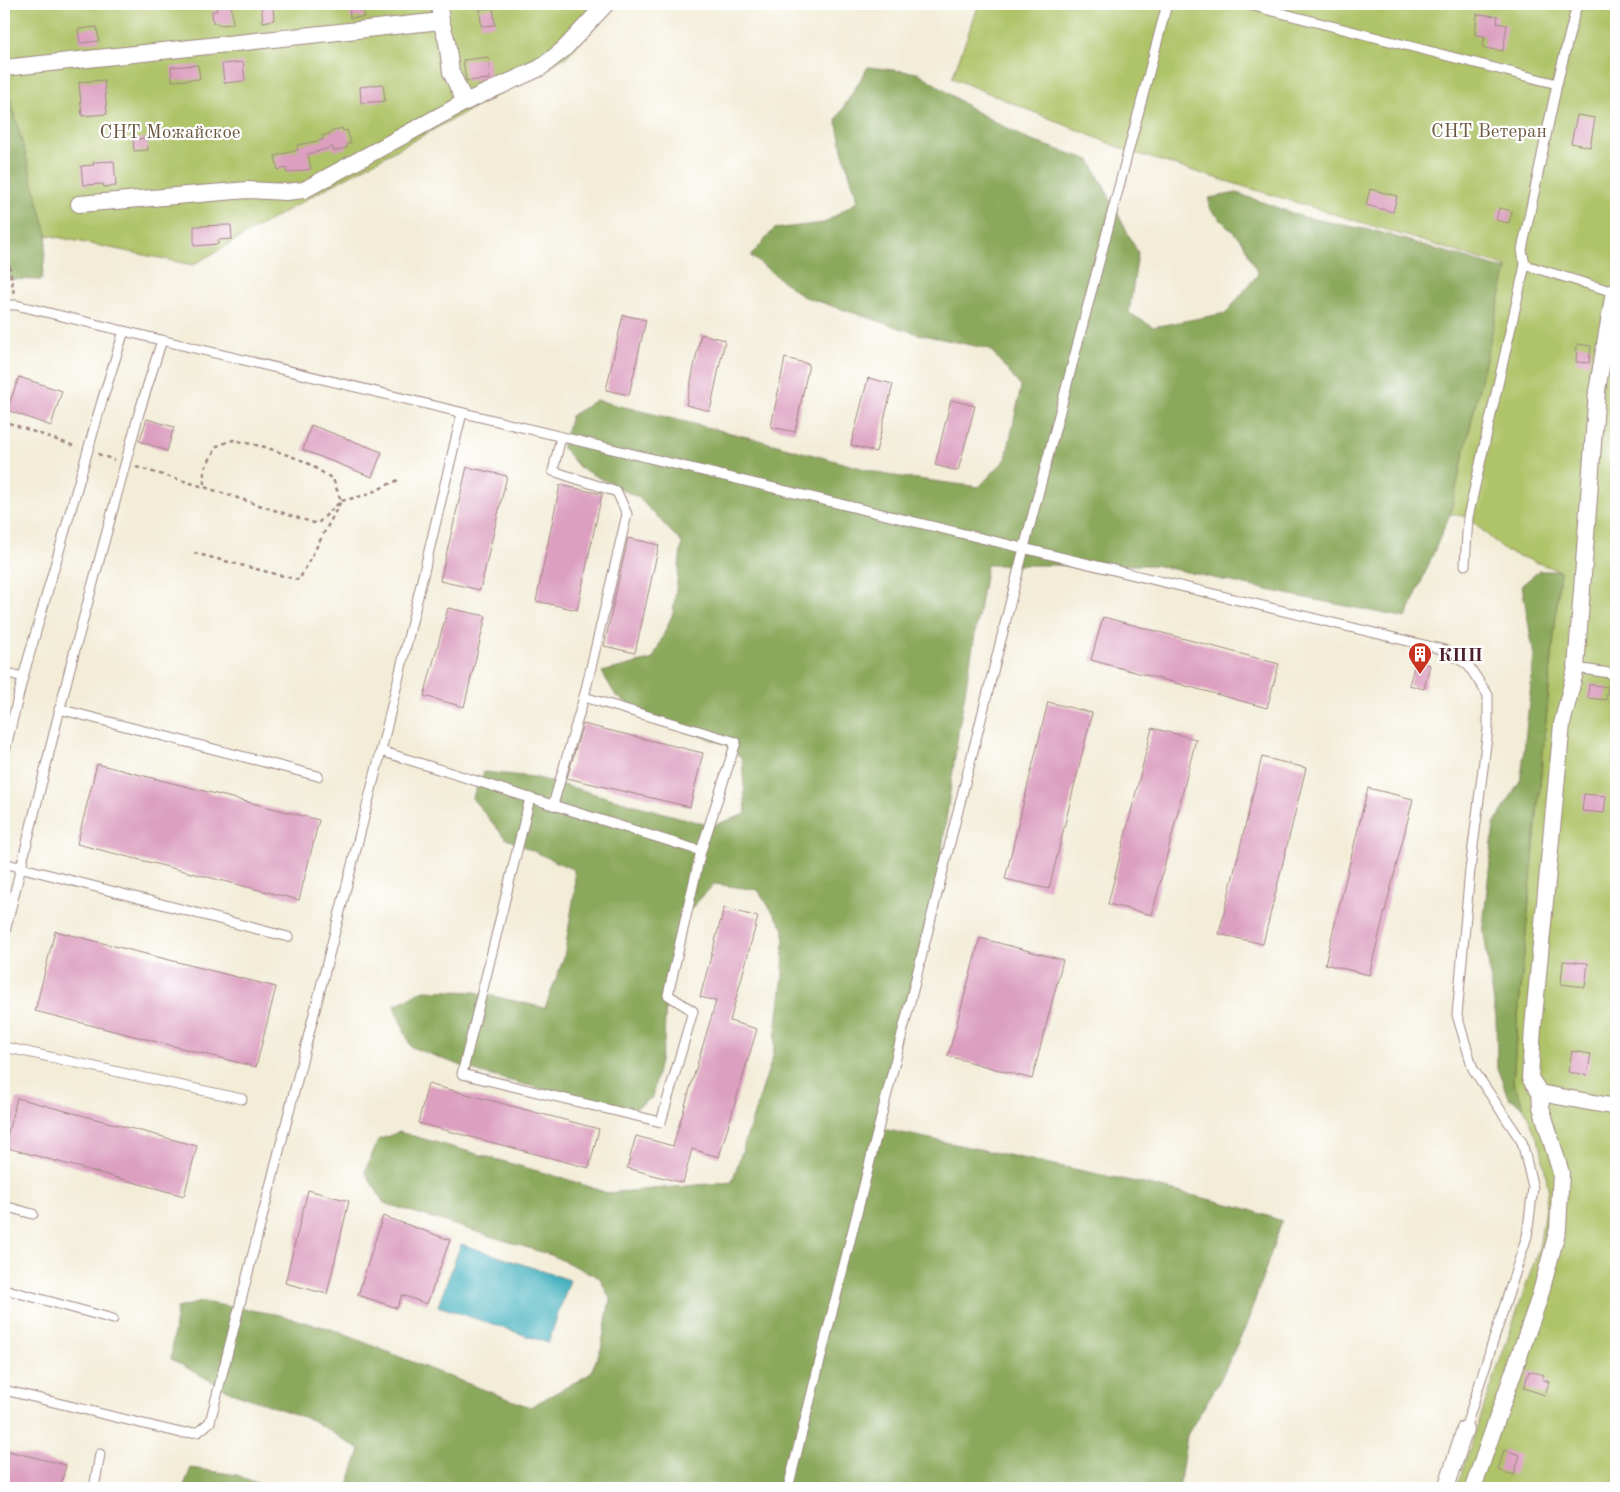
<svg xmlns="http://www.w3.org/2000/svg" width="1620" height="1492" font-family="'Old Standard TT',serif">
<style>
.green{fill:#afc367;stroke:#7c7149}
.forest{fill:#8ba95c;stroke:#6a6444}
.water{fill:#42b0be;stroke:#466874}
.building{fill:#dc9fbf}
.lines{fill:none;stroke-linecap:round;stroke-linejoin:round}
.service-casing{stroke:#9e8682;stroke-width:11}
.minor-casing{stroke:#9e8682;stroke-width:18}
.path{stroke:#9e8682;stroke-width:2.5;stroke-dasharray:4 4;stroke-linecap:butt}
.service{stroke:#fff;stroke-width:9}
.minor{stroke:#fff;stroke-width:16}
.labels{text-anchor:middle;stroke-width:4.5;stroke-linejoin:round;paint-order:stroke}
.park-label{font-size:19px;fill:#6d5840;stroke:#fff}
.poi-label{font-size:19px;font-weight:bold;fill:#4a1f2b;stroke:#fff;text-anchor:start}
</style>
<rect width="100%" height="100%" fill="#fff"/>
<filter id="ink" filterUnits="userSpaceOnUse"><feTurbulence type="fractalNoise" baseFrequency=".02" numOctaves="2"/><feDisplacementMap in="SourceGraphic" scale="10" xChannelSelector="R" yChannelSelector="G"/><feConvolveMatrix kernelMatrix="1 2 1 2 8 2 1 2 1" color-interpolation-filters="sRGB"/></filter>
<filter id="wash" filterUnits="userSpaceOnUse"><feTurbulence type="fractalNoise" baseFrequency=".0096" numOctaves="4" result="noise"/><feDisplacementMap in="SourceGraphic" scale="20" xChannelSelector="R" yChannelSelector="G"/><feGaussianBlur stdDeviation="1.12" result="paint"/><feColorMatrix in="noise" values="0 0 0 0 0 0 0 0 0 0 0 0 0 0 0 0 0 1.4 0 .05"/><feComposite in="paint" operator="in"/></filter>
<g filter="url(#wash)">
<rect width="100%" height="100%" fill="#f3edd8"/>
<g class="green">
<path d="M4 4H615L566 57 305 200 193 265 47 235 4 75Z"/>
<path d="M979 4H1616V1488H1456L1539 1248 1548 1188 1541 1148 1513 1081 1516 1039 1560 571 1505 551 1468 517 1450 514 1507 267 1128 151 952 78Z"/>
</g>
<g class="forest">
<path d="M868 67 919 73 973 110 1029 140 1090 160 1138 253 1129 313 1153 327 1226 313 1258 274 1243 242 1209 208V198L1237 193 1303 217 1379 232 1503 269 1507 267 1450 514 1406 618 1291 595 1155 565H987L959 727 939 871 878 1128 1136 1182 1241 1207 1282 1221 1246 1326 1219 1382 1187 1435 1179 1488H347L360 1450 312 1420 231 1392 171 1359 177 1308 202 1302 275 1314 331 1329 437 1372 530 1407 590 1374 601 1349 610 1299 600 1278 551 1255 384 1203 365 1172 378 1140 399 1132 566 1179 607 1193 732 1182 773 1056 783 975 784 929 758 890 714 884 686 914 667 974 664 1042 652 1098 629 1112 481 1073 411 1047 394 1006 424 990 475 992 545 1008 564 957 575 889 574 870 505 838 472 798 484 772 534 777 711 826 746 814 742 758 725 744 659 722 616 696 602 672 653 659 673 613 682 543 639 498 580 468 562 447 571 416 596 400 751 438 887 475 979 487 1006 459 1021 387 990 349 918 334 802 296 751 256 774 229 824 223 858 201 843 153 836 120Z"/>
<path d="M4 75 47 235 42 280 4 279Z"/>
<path d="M1539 571H1560L1516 1039 1513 1081 1524 1107 1508 1097 1497 1068 1496 1018 1483 926 1494 825 1521 779 1534 656 1522 585Z"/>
<path d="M191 1468 237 1475 268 1488H183Z"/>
</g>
<path class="water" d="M461 1244 570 1280 548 1343 438 1306Z"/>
<g id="blocks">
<g class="building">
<path d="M216 4H231L233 24 218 25V23H213L212 11H217Z"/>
<path d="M261 4H273L274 20 263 22Z"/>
<path d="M349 4H363L364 17 350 18Z"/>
<path d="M493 8 495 25 481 26 480 9Z"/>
<path d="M1477 14 1498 16 1497 23 1507 25 1503 51 1483 48 1485 36 1475 35Z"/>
<path d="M97 27 99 41 80 43 78 29Z"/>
<path d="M488 57 490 79 466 81 463 60Z"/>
<path d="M243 62 245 81 224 83 222 64Z"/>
<path d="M198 65 200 79 172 81 171 67Z"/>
<path d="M104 80 107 114 82 116 79 82Z"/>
<path d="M383 84 385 101 361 103 360 87Z"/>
<path d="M1577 115 1595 118 1590 147 1571 143Z"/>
<path d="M342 128 343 131 347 130 351 143 347 144V148L334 151 333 147 308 154 311 169 287 173 286 168 278 170 275 156 298 150 297 145 323 140 322 136 330 134 329 132Z"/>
<path d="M147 138 148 150 134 151 133 139Z"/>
<path d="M114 161 116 186 104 187 103 184 83 185 81 166 94 165 93 162Z"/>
<path d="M1370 189 1397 196 1393 212 1366 205Z"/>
<path d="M1499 208 1512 211 1509 223 1496 220Z"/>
<path d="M231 225 232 239 218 240V244L194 246V226Z"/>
<path d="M623 315 646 320 629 395 606 390Z"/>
<path d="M701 334 725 340 710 411 686 405Z"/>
<path d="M1577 344 1591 346 1589 363 1576 362Z"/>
<path d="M785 358 809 364 795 432 771 427Z"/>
<path d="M19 377 62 391 51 426 7 410Z"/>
<path d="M868 378 893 384 876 452 851 445Z"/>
<path d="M951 400 975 406 958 471 935 465Z"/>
<path d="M147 419 174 427 167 451 139 441Z"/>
<path d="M311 425 382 452 372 477 303 450Z"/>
<path d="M467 467 507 476 480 590 440 581Z"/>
<path d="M560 485 602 494 577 610 536 601Z"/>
<path d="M628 538 659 545 635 653 604 646Z"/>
<path d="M448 608 486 616 464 707 424 696Z"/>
<path d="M1103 617 1279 664 1267 708 1091 660Z"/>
<path d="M1416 661 1430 665 1424 689 1409 685Z"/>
<path d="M1589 684 1608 687 1606 700 1588 698Z"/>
<path d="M1048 702 1092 713 1049 889 1005 879Z"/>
<path d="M583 724 703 753 690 807 567 778Z"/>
<path d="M1152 728 1196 739 1152 915 1108 904Z"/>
<path d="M1262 757 1306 768 1263 944 1219 934Z"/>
<path d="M97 764 319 820 299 900 77 844Z"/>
<path d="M1368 788 1413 799 1369 975 1325 964Z"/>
<path d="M1584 794 1606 796 1604 813 1582 811Z"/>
<path d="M724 908 758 917 730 1021 757 1029 719 1157 692 1149 683 1183 627 1168 636 1136 673 1146 716 1001 700 997Z"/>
<path d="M55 931 276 987 256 1067 35 1011Z"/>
<path d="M980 938 1063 960 1032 1079 948 1056Z"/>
<path d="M1563 961 1588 963 1585 987 1561 984Z"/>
<path d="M1572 1051 1591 1054 1587 1075 1568 1072Z"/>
<path d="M428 1084 599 1129 589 1168 418 1123Z"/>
<path d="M17 1098 197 1146 184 1196 4 1147Z"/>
<path d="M308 1190 349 1201 327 1294 285 1283Z"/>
<path d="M383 1216 450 1240 427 1304 402 1295 397 1308 358 1295Z"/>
<path d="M1529 1371 1544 1375 1542 1379 1549 1382 1545 1395 1524 1388Z"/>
<path d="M4 1450 66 1465 60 1488H4Z"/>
<path d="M1504 1450 1520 1455 1514 1475 1498 1470Z"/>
</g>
</g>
</g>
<g filter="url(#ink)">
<use href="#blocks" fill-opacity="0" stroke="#9e8682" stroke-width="1"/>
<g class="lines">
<g class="service-casing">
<g id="service">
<path d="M1246 4 1557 84"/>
<path d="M1525 265 1614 292"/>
<path d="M4 305H16L1445 650 1468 665 1488 695V729L1470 870 1457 1015 1473 1069 1522 1142 1533 1188 1527 1236 1465 1429"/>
<path d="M1465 565 1468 517 1525 265 1522 250 1557 84 1577 4"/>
<path d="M1576 668 1616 674"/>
<path d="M4 672 23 677"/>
<path d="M584 697 736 742 701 851"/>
<path d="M59 709 318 776"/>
<path d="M381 751 530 798 553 805 701 851 668 995 693 1011 661 1122 462 1074 530 798"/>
<path d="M4 755 23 677 102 401 124 331"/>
<path d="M553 805 584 697 627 514 617 492 553 471 561 437"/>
<path d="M4 863 288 937"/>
<path d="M4 936 70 668 139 413 162 340"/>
<path d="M4 1047 242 1099"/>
<path d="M4 1206 33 1214"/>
<path d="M4 1289 113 1319"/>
<path d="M4 1390 181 1433 198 1432 210 1422 381 751 462 413"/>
<path d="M94 1488 100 1454"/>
<path d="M788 1488 1024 548 1167 4"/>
</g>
</g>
<g class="minor-casing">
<g id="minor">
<path d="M439 4 441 21 447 42 451 72 465 102"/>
<path d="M4 68 441 21"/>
<path d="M79 204 248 190 286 192 304 190 465 102 540 68 564 49 606 4"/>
<path d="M1540 1093 1616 1107"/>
<path d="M1446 1488 1465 1429"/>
<path d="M1473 1488 1539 1299 1558 1229 1561 1173 1541 1107 1540 1093 1530 1078 1533 1028 1562 724 1576 668 1597 391 1614 292"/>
</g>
</g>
<g class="path">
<path d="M4 234 14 294"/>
<path d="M9 423 77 447"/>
<path d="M98 454 114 460"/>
<path d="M136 467 204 487"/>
<path d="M194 553 299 580 341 501 333 479 304 461 265 447 233 440 217 446 204 470V487L317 524 341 501 366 495 398 480"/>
</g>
<use href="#service" class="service"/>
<use href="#minor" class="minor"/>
</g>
</g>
<defs>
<g id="building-pin" transform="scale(1.25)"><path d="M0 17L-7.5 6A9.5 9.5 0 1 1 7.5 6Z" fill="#c8321e" stroke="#fff"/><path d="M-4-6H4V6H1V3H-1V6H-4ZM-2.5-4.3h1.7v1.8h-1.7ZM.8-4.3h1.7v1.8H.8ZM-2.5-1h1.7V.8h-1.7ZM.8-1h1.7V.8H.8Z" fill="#fff"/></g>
</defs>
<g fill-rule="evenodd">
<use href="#building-pin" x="1420" y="654"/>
</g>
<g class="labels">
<g class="park-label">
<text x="1489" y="137">СНТ Ветеран</text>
<text x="170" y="138">СНТ Можайское</text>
</g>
<g class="poi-label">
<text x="1438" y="661">КПП</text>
</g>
</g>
<rect width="1620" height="1492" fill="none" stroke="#fff" stroke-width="20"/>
</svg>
